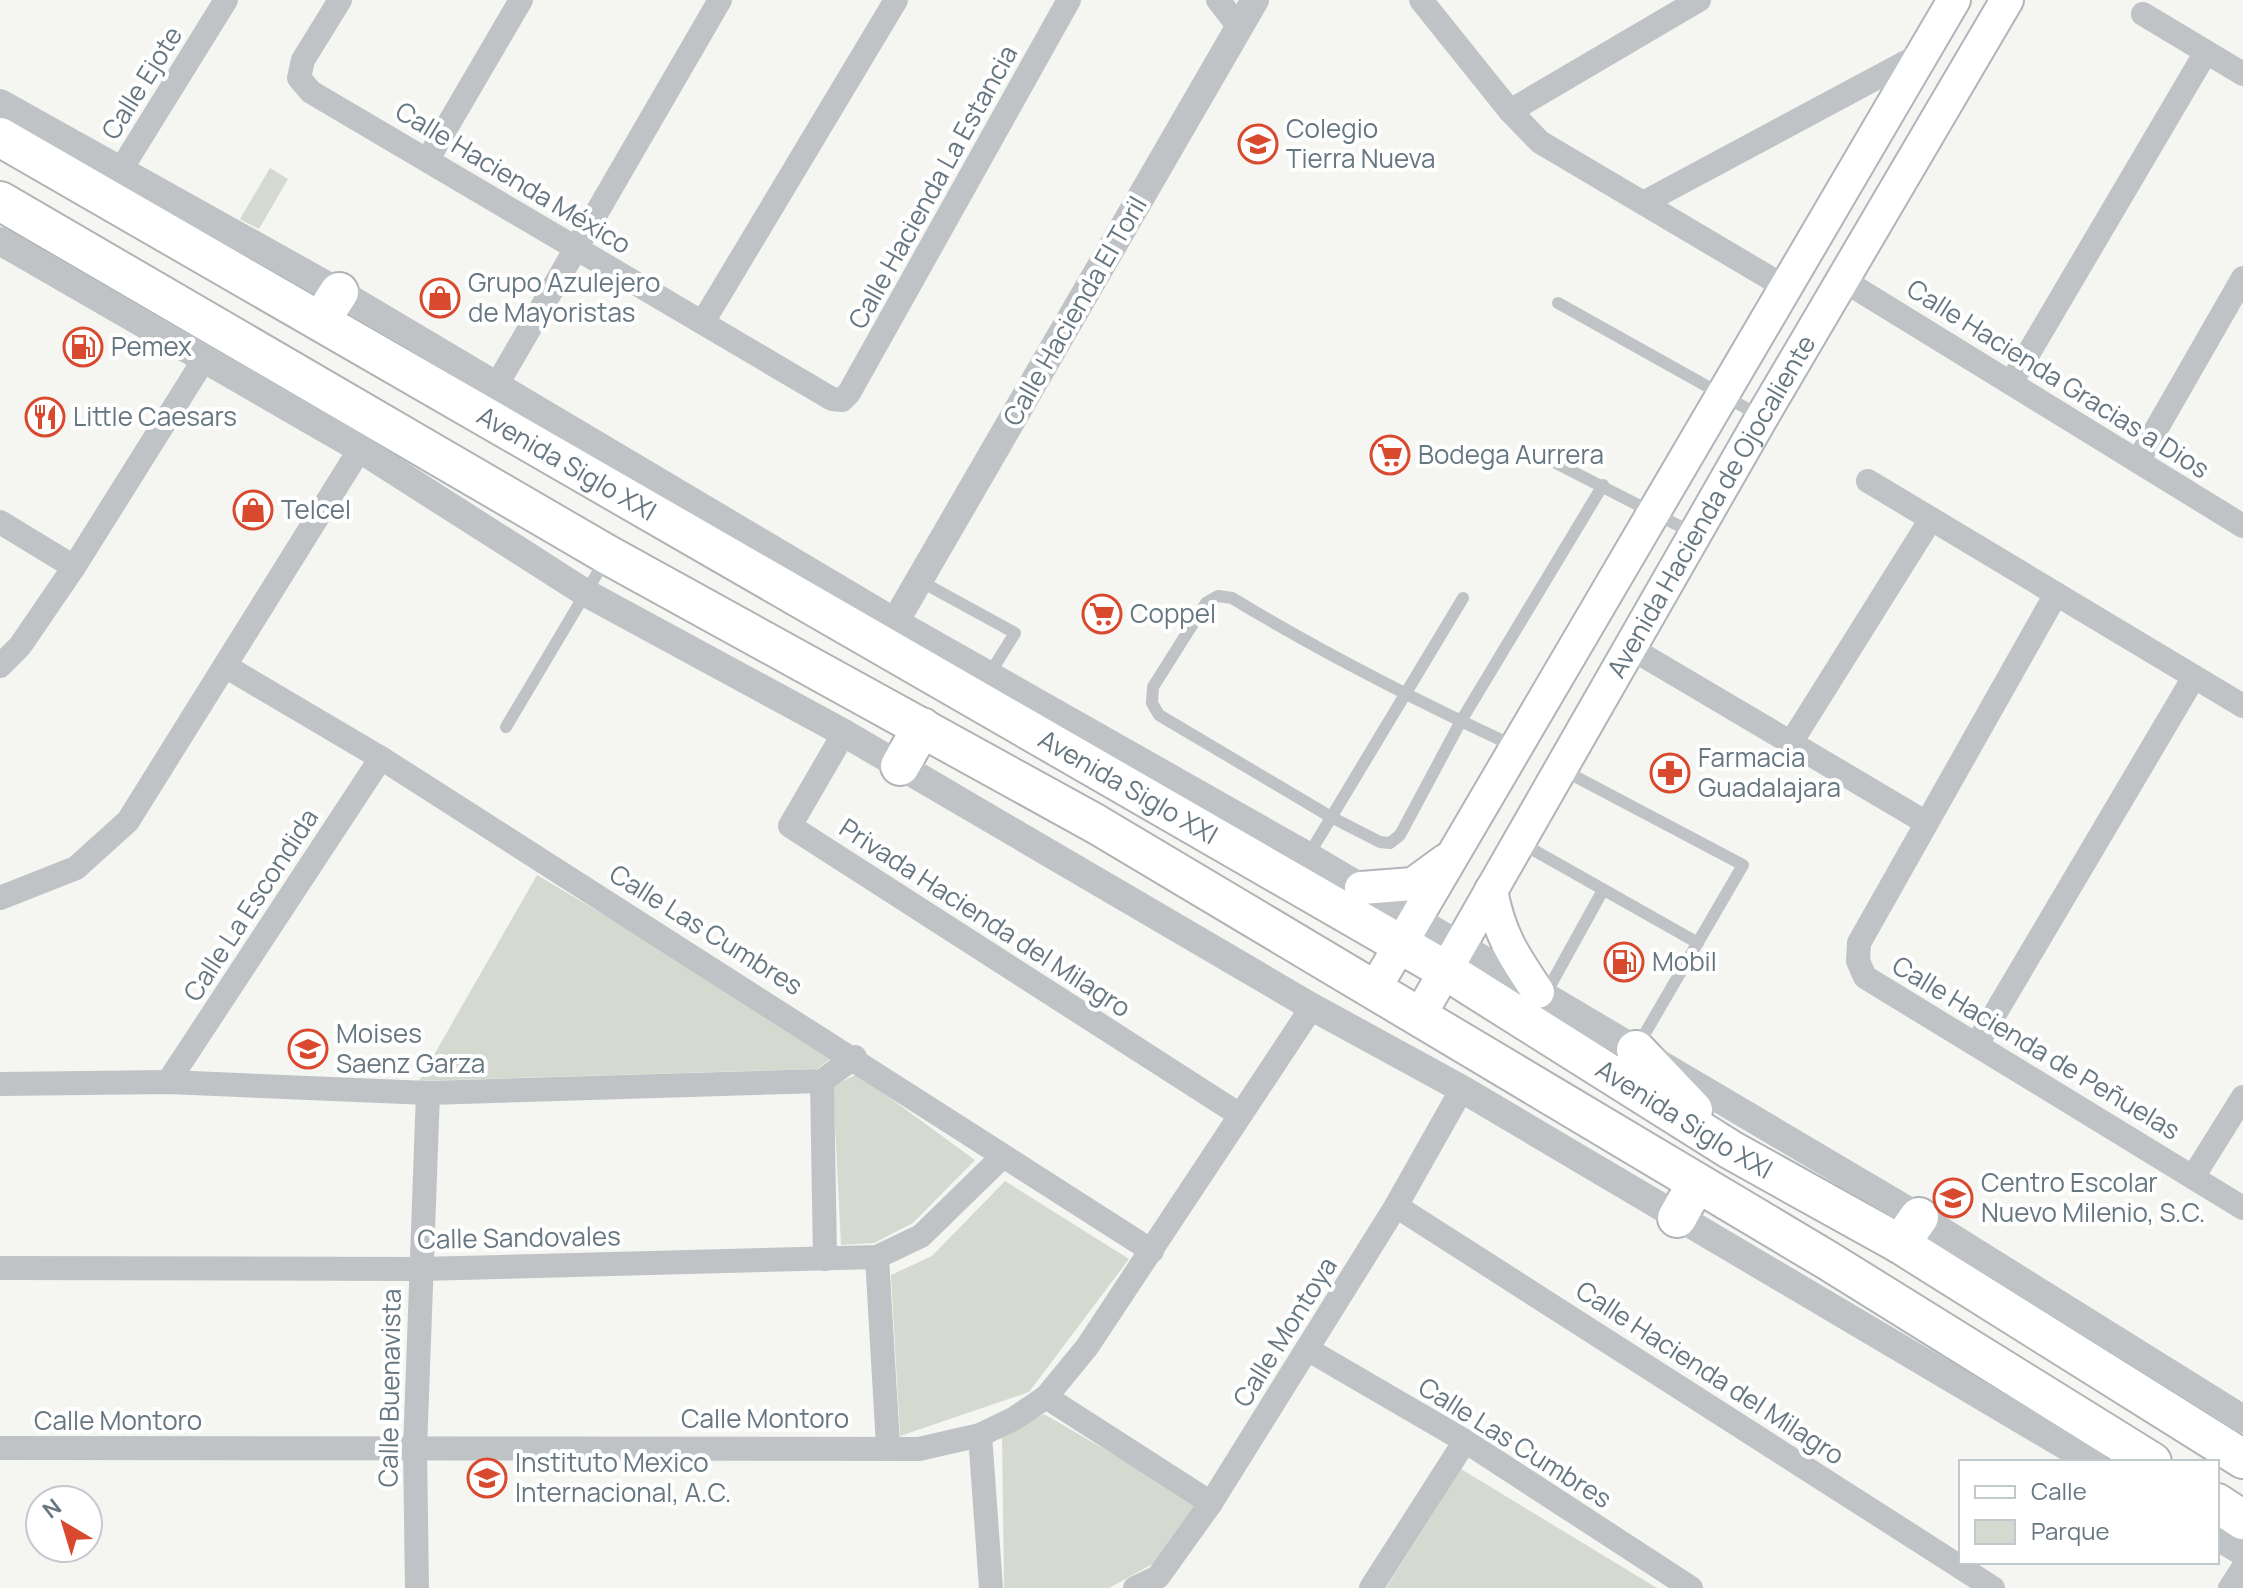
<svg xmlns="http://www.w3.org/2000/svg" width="2243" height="1588" font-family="Manrope,sans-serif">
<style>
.green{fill:#d5dad1}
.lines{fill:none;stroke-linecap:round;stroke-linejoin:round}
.secondary-casing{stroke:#afb5b9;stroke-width:36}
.trunk-casing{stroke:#b0b4b7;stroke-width:42}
.service{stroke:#bfc3c6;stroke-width:12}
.minor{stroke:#bfc3c6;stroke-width:24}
.tertiary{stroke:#bfc3c6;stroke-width:28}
.secondary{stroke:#fff;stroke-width:32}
.trunk{stroke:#fff;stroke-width:38}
.labels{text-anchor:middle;stroke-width:8;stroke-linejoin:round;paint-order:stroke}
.street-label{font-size:26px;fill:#667781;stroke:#fff}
.poi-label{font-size:26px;fill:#667781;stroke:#fff;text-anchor:start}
</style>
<rect width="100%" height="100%" fill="#f5f5f2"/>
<g class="green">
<path d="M270 168 288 179 259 229 240 219Z"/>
<path d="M537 875 837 1054 817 1069 419 1081Z"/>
<path d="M857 1074 975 1160 913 1223 874 1243 841 1245 833 1086Z"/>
<path d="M1005 1181 1129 1259 1029 1392 900 1436 891 1275 932 1256Z"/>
<path d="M1044 1414 1200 1505 1156 1562 1109 1588H1004L1002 1433Z"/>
<path d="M1461 1469 1657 1588H1386Z"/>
</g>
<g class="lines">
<g class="secondary-casing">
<g id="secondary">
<path d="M1361 888 1413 884 1446 860"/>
<path d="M1491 890C1499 934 1513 955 1538 992"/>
<path d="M1375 988 1954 0"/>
<path id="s1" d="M1420 1015 1762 417 2007 0"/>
</g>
</g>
<g class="trunk-casing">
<g id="trunk">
<path id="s2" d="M0 137 1445 970 1731 1150 1900 1244 2243 1459"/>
<path d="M0 201 608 555 1096 824 1827 1260 2152 1462"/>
<path d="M321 320 339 292"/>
<path d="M900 766 922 727"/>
<path d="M1636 1050 1693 1110"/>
<path d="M1677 1218 1696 1184"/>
<path d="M1900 1244 1919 1217"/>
<path d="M2217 1503 2243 1520"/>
</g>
</g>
<g class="service">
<path d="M1558 303 1762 417"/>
<path d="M1544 457 1695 534"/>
<path d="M920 581 1015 633 989 675"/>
<path d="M506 727 607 557"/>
<path d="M1514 746C1417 701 1323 653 1232 598L1218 596 1206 603 1153 687 1152 703 1159 715 1331 817 1380 842 1390 843 1400 835 1461 721 1603 485"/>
<path d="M1563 770 1743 865 1637 1047"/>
<path d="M1521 843 1698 943"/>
<path d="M1308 856 1463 598"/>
<path d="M1545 995 1603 890"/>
</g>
<g class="minor">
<path d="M340 0 303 60 299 78 311 92 832 399 842 400 849 393 1069 0"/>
<path d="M1218 0 1239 27"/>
<path d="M1421 0 1510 111 1540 142 1785 287"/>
<path d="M2143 14 2243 74"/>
<path d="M1510 111 1699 0"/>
<path d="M428 159 521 0"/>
<path d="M112 184 226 0"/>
<path d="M1645 202 1923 53"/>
<path d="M1843 280 2243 526"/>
<path d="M703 322 896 0"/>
<path d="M2011 383 2206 52"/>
<path d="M495 388 720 0"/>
<path d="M2138 461 2243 278"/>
<path d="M1868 481 2243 706"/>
<path d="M0 522 74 567"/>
<path d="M2056 594 1859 943 1858 961 1865 977 2243 1208"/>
<path d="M1629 647 1925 822"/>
<path d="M0 666 20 646 74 567 205 358"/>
<path d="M225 666 381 758 1152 1251"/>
<path d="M844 733 790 826 1240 1115"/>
<path d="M1792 741 1931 519"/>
<path d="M0 898 76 868 128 821 360 449"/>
<path d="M1977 1044 2194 677"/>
<path d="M822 1081 825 1259"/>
<path d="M168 1082 381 758"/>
<path d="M0 1084 168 1082 428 1093 822 1081 855 1057"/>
<path d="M2193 1177 2243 1097"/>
<path d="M1396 1206 1993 1588"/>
<path d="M877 1257 888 1446"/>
<path d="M0 1268 420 1269 877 1257 921 1236 1002 1157"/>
<path d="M1307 1349 1465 1441 1691 1588"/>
<path d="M1046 1397 1211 1503"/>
<path d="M980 1435 991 1588"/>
<path d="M0 1448 919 1449 980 1435 1015 1418 1046 1397 1087 1347 1312 1007"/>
<path d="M417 1588 415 1450 428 1093"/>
<path d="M1135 1588 1158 1577 1211 1503 1396 1206 1462 1089"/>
<path d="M1371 1588 1465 1441"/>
<path d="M2230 1588 2243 1568"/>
</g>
<g class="tertiary">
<path d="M0 103 339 292 895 622 1308 856 1919 1217 2243 1419"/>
<path d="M0 241 360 449 584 592 844 733 1312 1007 1462 1089 2093 1462"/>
<path d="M895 622 1255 0"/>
<path d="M2217 1536 2243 1552"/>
</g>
<use href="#secondary" class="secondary"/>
<use href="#trunk" class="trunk"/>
</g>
<defs>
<g id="school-ring" transform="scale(2)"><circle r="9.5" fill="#fff" stroke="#d9492e" stroke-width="1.5"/><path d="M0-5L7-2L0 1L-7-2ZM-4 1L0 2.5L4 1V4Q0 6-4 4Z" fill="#d9492e"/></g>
<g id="shop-ring" transform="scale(2)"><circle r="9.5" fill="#fff" stroke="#d9492e" stroke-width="1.5"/><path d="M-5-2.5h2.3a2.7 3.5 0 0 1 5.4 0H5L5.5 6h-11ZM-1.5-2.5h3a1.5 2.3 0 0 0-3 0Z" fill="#d9492e"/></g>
<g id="fuel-ring" transform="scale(2)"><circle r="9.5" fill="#fff" stroke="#d9492e" stroke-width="1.5"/><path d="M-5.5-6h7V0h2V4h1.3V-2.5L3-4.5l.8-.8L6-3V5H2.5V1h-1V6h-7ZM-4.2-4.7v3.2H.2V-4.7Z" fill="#d9492e"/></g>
<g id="restaurant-ring" transform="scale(2)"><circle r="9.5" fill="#fff" stroke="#d9492e" stroke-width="1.5"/><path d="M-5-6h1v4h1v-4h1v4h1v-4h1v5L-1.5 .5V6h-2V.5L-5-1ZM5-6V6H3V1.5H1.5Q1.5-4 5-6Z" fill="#d9492e"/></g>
<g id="supermarket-ring" transform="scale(2)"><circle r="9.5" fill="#fff" stroke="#d9492e" stroke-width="1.5"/><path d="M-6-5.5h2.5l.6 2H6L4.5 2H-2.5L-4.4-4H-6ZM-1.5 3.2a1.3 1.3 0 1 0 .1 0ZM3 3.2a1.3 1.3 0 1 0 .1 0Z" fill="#d9492e"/></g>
<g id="pharmacy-ring" transform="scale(2)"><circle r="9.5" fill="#fff" stroke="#d9492e" stroke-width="1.5"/><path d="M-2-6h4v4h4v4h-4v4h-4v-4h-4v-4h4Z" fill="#d9492e"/></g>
</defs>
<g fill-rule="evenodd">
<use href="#school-ring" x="1258" y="144"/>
<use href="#shop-ring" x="440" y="298"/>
<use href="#fuel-ring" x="83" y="347"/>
<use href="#restaurant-ring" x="45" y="417"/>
<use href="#supermarket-ring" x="1390" y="455"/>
<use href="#shop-ring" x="253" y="510"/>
<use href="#supermarket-ring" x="1102" y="614"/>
<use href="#pharmacy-ring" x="1670" y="773"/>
<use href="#fuel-ring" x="1624" y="962"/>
<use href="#school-ring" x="308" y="1049"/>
<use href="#school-ring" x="1953" y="1198"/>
<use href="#school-ring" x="487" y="1478"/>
</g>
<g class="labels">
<g class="street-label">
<text transform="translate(142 83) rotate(-58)" y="9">Calle Ejote</text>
<text transform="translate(513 178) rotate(31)" y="9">Calle Hacienda México</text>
<text transform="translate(933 187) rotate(-61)" y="9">Calle Hacienda La Estancia</text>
<text transform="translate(1075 311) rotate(-60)" y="9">Calle Hacienda El Toril</text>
<text transform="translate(2058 379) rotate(32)" y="9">Calle Hacienda Gracias a Dios</text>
<text dy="9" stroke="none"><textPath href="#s2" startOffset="654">Avenida Siglo XXI</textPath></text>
<text dy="9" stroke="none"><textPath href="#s1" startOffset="586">Avenida Hacienda de Ojocaliente</textPath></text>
<text dy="9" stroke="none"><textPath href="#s2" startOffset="1302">Avenida Siglo XXI</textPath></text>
<text transform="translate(251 905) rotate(-57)" y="9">Calle La Escondida</text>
<text transform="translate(985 918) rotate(33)" y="9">Privada Hacienda del Milagro</text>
<text transform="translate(706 930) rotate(32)" y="9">Calle Las Cumbres</text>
<text transform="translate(2036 1048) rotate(31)" y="9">Calle Hacienda de Peñuelas</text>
<text dy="9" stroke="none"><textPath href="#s2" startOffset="1950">Avenida Siglo XXI</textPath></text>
<text transform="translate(519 1238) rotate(-1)" y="9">Calle Sandovales</text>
<text transform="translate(1285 1332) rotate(-58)" y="9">Calle Montoya</text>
<text transform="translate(1710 1373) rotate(33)" y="9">Calle Hacienda del Milagro</text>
<text transform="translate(390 1388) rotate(-89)" y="9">Calle Buenavista</text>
<text x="765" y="1428">Calle Montoro</text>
<text x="118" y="1430">Calle Montoro</text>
<text transform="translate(1515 1443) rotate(32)" y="9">Calle Las Cumbres</text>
</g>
<g class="poi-label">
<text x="1286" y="138">Colegio<tspan x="1286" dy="30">Tierra Nueva</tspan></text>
<text x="468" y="292">Grupo Azulejero<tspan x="468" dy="30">de Mayoristas</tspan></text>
<text x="111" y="356">Pemex</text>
<text x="73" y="426">Little Caesars</text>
<text x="1418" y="464">Bodega Aurrera</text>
<text x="281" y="519">Telcel</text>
<text x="1130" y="623">Coppel</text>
<text x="1698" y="767">Farmacia<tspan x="1698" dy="30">Guadalajara</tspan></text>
<text x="1652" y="971">Mobil</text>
<text x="336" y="1043">Moises<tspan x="336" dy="30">Saenz Garza</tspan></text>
<text x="1981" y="1192">Centro Escolar<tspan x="1981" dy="30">Nuevo Milenio, S.C.</tspan></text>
<text x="515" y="1472">Instituto Mexico<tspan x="515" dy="30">Internacional, A.C.</tspan></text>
</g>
</g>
<rect x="1959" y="1460" width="260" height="104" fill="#ffffff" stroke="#c2c9cd" stroke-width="2"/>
<rect x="1975" y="1486" width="40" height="12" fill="#ffffff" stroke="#c2c9cd" stroke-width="2"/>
<text x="2031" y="1500" font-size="24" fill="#667781">Calle</text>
<rect x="1975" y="1520" width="40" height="24" fill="#d5dad1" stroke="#c2c9cd" stroke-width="2"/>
<text x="2031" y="1540" font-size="24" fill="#667781">Parque</text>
<g transform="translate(64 1524) rotate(322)"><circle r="38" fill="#ffffff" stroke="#c2c9cd" stroke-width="2"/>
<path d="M0-6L14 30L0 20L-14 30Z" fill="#d9492e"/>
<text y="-12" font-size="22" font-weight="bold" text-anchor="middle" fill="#667781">N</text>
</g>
</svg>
